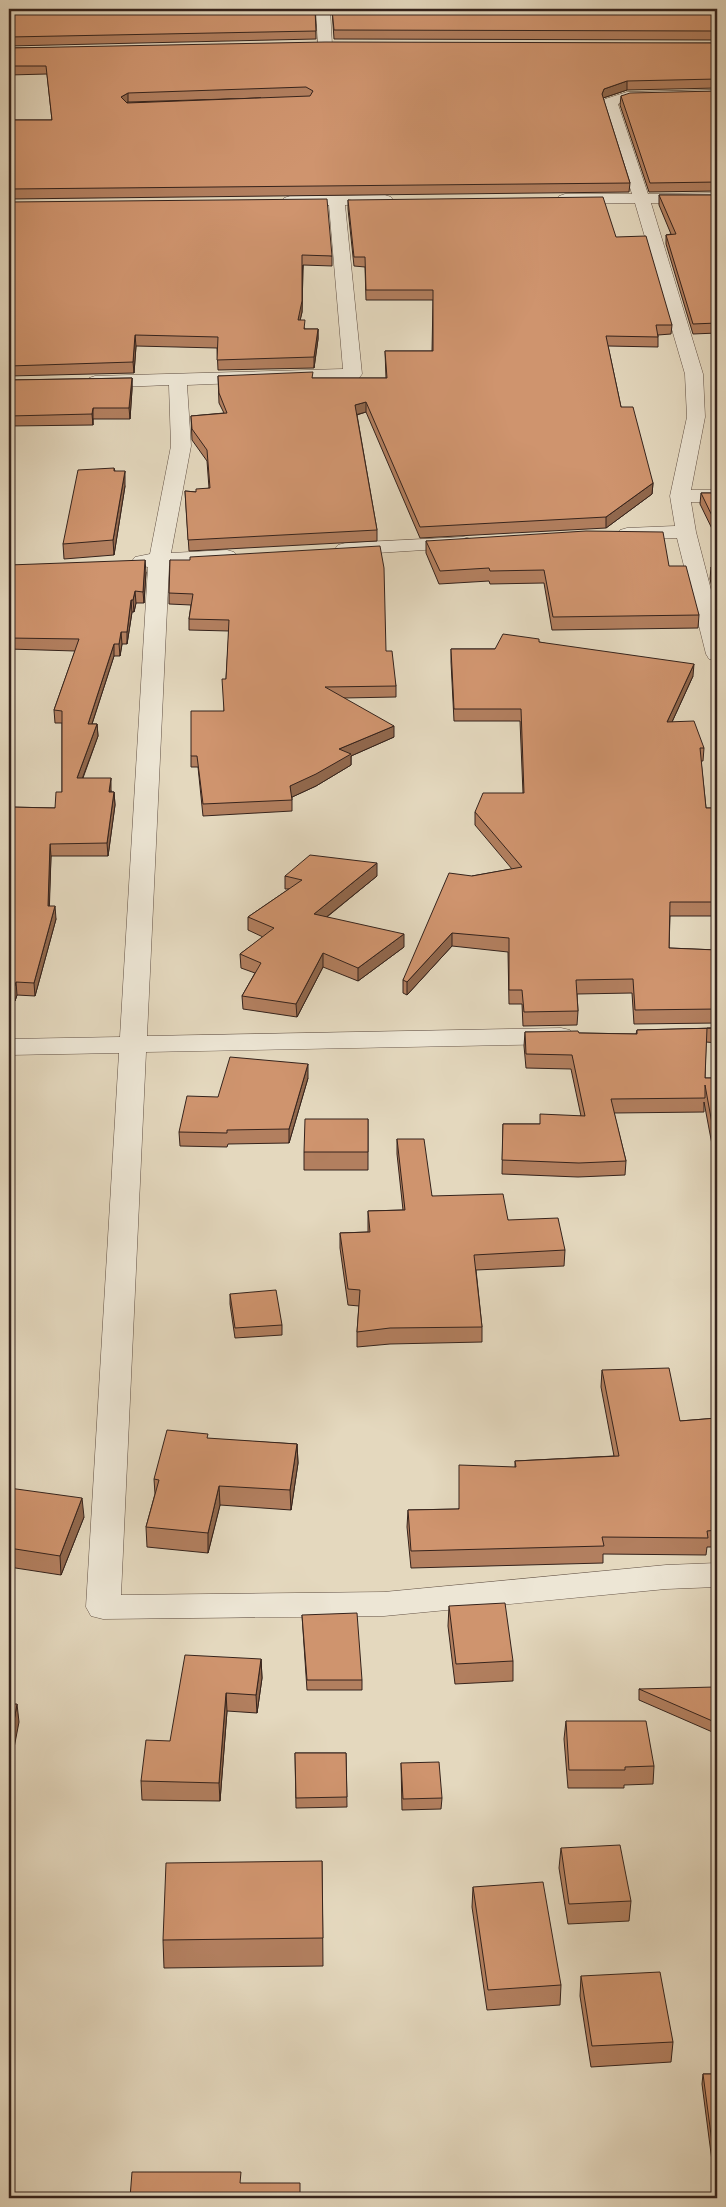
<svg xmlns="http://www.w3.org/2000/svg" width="726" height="2207" font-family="Alegreya,serif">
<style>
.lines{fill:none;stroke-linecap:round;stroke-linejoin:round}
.minor-casing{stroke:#615044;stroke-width:1}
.minor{fill:#ede6d5;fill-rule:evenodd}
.wall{fill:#b27f5f;stroke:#35231c;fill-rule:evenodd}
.shaded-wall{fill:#91684d;stroke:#35231c}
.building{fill:#cf946e;stroke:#35231c;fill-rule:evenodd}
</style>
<rect width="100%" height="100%" fill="#e4d8be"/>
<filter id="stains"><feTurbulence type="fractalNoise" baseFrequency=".004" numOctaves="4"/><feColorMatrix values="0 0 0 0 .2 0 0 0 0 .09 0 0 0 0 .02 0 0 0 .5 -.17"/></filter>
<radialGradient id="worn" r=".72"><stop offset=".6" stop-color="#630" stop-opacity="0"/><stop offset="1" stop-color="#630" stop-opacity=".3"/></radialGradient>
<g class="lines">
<g class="minor-casing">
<g id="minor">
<path d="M316 9H330L332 45 330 48 325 49 318 45Z"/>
<path d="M717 90V98L629 100 618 104 648 194 717 193V203H651L703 374 705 417 691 490H717V502H691L696 532 717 613V661L709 659 706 654 677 538 627 540 620 538 617 534 620 530 627 528 675 526 670 496 687 417 685 374 635 203 565 204 559 202 557 199 559 196 565 194H632L603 102 605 99 627 92Z"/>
<path d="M385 195 391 197 393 200 391 203 345 205 362 374 359 378 187 385 191 446 171 553 227 550 234 552 237 556 234 560 227 562 169 566 147 1036 561 1028 570 1030 574 1036 570 1042 561 1044 146 1052 121 1595 384 1592 666 1565 717 1563V1587L666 1589 384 1616 103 1619 91 1616 86 1607 119 1053 9 1055V1039L120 1037 148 567 135 565 132 561 135 557 150 554 171 446 169 385 95 388 89 386 86 382 89 378 95 376 343 369 329 205 290 206 284 204 282 201 284 198 290 196Z"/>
<path d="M464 537 471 539 474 543 471 547 345 555 338 553 335 549 338 545 345 543Z"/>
</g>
</g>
<use href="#minor" class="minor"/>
</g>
<g class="wall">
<path d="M9 9H315L316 39 9 46Z"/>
<path d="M332 9H717V41V40L334 39Z"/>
<path d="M717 43V88L627 90 603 98 630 183 629 192 9 199V120H52L47 74 9 75V48ZM261 98 127 103 128 102Z"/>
<path d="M717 91V191L649 192 620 105 621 96Z"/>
<path d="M659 195H717V333L693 334 666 244V235L671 234 659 205Z"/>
<path d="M348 200 616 237 672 325 671 334 658 335V347L608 346 621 407 653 483 652 494 606 528 420 538 366 412 357 415 377 530V541L189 551 185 491 196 492 209 488 207 461 192 440 191 416 224 413 219 403 218 376 313 378H386L385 351H432L433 300H366L365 267 354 266 348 209Z"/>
<path d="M9 202 332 256V266L303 265 302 312 300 320 305 329H318V339L314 368 218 370 217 348 136 346 134 373 9 376Z"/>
<path d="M132 378V389L130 419H93V425L9 426V380Z"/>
<path d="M114 468 115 471 125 486 114 555 64 559 63 544Z"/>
<path d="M701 493H717V539L700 504Z"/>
<path d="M426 541 669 566 699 615 698 628 552 630 544 583 490 584 489 581 439 584 426 553Z"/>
<path d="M170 560 386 651 396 686V697L344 698 394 737 351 756V765L316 786 292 797V811L203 816 198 767H191V756L224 711 229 631 189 630V619L191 605 169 604V593Z"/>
<path d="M9 565 146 572 144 603H136L134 612H132L127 644H122L120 656H114L92 724H97L98 736 83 778 111 790V792H114L115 805 108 856H51L49 906 56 919 35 996 17 995 15 1001H9V897L12 883H9V807L55 808 62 792V723H55L54 710 75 651 9 649Z"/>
<path d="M711 567H717V606L710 579Z"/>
<path d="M539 642 693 676 672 722 704 748 703 761H701L706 808H717V916H670L669 948 717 950V1023L634 1024 632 993 577 994 578 1011 577 1025 523 1026 522 1004H509L508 952 452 946 407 995 403 993V980L472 876 512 869 475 825V812L523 793 520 721H454L451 662V649H495Z"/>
<path d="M285 876H377L327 917 404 947 358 981 323 967 297 1017 243 1009 242 996 255 973 241 968 240 954 263 937 248 930V917L289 889H285Z"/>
<path d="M717 1028V1043L706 1042 705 1078H717V1171L704 1102V1112L614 1113 626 1161 625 1175 578 1177 502 1174 503 1124H540L581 1116 571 1069 526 1068 524 1046 525 1032 636 1034 637 1030Z"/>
<path d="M308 1078 289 1143 228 1144 227 1147 180 1146 179 1132 218 1097Z"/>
<path d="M368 1119V1170H304V1152Z"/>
<path d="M397 1139 432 1196 508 1220 565 1250 564 1266 476 1270 482 1327V1342L390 1344 357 1347V1332L359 1306 348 1305 340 1248V1233L368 1232V1211L403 1210 397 1154Z"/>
<path d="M230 1294 282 1325V1335L235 1338 230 1304Z"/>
<path d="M602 1370 680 1421 717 1418V1547H707L706 1555 603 1554V1563L411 1568 407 1527 408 1510 458 1509 515 1467V1461L614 1456 601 1387Z"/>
<path d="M208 1439 297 1444 298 1463 291 1510 220 1505 208 1553 147 1547 146 1527 155 1494 154 1479Z"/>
<path d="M9 1488 84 1517 61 1575 9 1567Z"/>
<path d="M449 1606 513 1661V1681L455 1684 448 1626Z"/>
<path d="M302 1615 362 1680V1690H307Z"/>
<path d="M261 1659 262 1678 257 1713 227 1711 220 1801 142 1800 141 1781 170 1741Z"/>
<path d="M639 1689 717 1705V1734L639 1700Z"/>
<path d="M566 1721 654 1766 653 1784 624 1785V1788H568L564 1739Z"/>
<path d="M295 1753H346L347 1807 296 1808Z"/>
<path d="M401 1763 442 1798 441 1809 402 1810Z"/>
<path d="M561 1848 631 1901 629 1921 568 1924 559 1868Z"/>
<path d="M322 1861 323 1966 164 1968 163 1940Z"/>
<path d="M473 1887 561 1985 560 2005 487 2010 472 1907Z"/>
<path d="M581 1976 673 2042 671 2062 591 2067 580 1996Z"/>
<path d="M703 2074H717V2161H712L702 2084Z"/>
</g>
<g class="shaded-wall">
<path d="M627 81V90L603 98 601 103 602 94 604 89Z"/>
<path d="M128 93V102L121 106V97Z"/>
<path d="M303 265 302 312 298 330V320Z"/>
<path d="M318 329V339L314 368V357Z"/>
<path d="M135 335 136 346 134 373 133 362Z"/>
<path d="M132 378V389L130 419 129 408Z"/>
<path d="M366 402V412L355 415V405Z"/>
<path d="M93 408V425L92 414Z"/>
<path d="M125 471V486L114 555 113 540Z"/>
<path d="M653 483 652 494 606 528V517Z"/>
<path d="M145 560 146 572 144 603 143 592Z"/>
<path d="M135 591 136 603 134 612 133 600Z"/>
<path d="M131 600 132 612 127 644V632Z"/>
<path d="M121 632 122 644 120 656 119 644Z"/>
<path d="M114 644V656L88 736V724Z"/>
<path d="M694 664 693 676 666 735 667 722Z"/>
<path d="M97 724 98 736 78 790 77 778Z"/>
<path d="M394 726V737L351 756V765L316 786 290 798V786L339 749Z"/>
<path d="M111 778V790L109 805V792Z"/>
<path d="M114 792 115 805 108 856 107 843Z"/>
<path d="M50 844 51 856 49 919 48 906Z"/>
<path d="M377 863V876L314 927V914Z"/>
<path d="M55 906 56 919 35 996 34 983Z"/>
<path d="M452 933V946L407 995V982Z"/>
<path d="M404 934V947L358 981V968Z"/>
<path d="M323 953V967L297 1017 296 1004Z"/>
<path d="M16 982 17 995 15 1001 14 988Z"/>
<path d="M308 1064V1078L289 1143V1129Z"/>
<path d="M297 1444 298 1463 291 1510 290 1490Z"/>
<path d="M219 1486 220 1505 208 1553V1533Z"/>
<path d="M82 1498 84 1517 61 1575 60 1556Z"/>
<path d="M261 1659 262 1678 257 1713 256 1695Z"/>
<path d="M9 1662 10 1677 9 1686Z"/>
<path d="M226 1693 227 1711 220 1801 219 1783Z"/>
<path d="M17 1704 19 1722 9 1774V1749Z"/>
</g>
<g class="building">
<path d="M9 9H315L316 31 9 37Z"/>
<path d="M332 9H717V31L334 30Z"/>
<path d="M325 42 717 43V79L627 81 604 89 602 94 630 183 9 189V120H52L46 66H9V48ZM306 87 313 91 310 96 127 103 121 97 128 93Z"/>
<path d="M717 91V182L650 183 621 96 630 93Z"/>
<path d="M659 195H717V323L693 324 666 235 676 234Z"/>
<path d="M603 197 616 237 646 236 672 325H656L658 337 606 336 621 407H633L653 483 606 517 420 527 366 402 355 405 377 530 188 540 185 491 196 492V489L210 488 207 450 192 429 191 416 227 413 219 393 218 376 313 372 312 378H387L385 351H433V290H366L365 257H354L348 200Z"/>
<path d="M327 199 332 256 302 255V301L298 320H305L304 329H318L314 357 217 360 218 337 135 335 133 362 9 366V202Z"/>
<path d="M132 378 129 408H93L92 414 9 416V380Z"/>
<path d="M114 468V471H125L113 540 63 544 78 470Z"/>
<path d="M701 493H717V526Z"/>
<path d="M586 531 663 532 669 566H686L699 615 553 617 544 570 490 571 489 568 440 571 426 541Z"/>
<path d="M380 546 384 568 386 651H392L396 686 325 687 394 726 339 749 351 754 316 774 290 786 292 800 203 804 197 756H191V711H224L222 679H226L229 620 189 619 193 594 169 593 170 560H190V557Z"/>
<path d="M145 560 143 592 135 591 133 600H131L127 632H121L119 644H114L88 724H97L77 778H111L109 792H114L107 843 50 844 48 906H55L34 983 16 982 14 988H9V897L14 871 9 870V807L55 808 56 792H62V711L54 710 79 639 9 638V565Z"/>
<path d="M711 567H717V591Z"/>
<path d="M503 634 539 639V642L694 664 667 722 694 721 704 748H700L706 808H717V902H670L669 948 717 950V1009L635 1010 633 979 576 980 578 1011 524 1012 522 990H509V938L452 933 407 982 403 980 449 873 472 876 522 867 475 812 483 793H524L521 709H454L451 649H495Z"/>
<path d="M310 855 377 863 314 914 404 934 358 968 323 953 296 1004 242 996 261 963 240 954 274 928 248 917 302 880 285 876Z"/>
<path d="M707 1028 705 1078H717V1151L705 1085V1098L611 1099 626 1161 579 1163 502 1160 503 1124H540V1114L585 1116 572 1055 526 1054 525 1032 578 1031 579 1033 637 1034V1030L717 1028Z"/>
<path d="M230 1057 308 1064 289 1129 227 1130V1133L179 1132 187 1096 218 1097Z"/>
<path d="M305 1119H368V1152H304Z"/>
<path d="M397 1139H424L432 1196 503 1194 508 1220 558 1218 565 1250 474 1255 482 1327 390 1328 357 1332 360 1290 348 1289 340 1233 370 1232 368 1211 405 1210Z"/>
<path d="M276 1290 282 1325 235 1328 230 1294Z"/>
<path d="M669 1368 680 1421 717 1418V1530L707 1531 708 1538 602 1537 604 1546 411 1551 408 1510 459 1509V1465L516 1467 515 1461 619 1456 602 1370Z"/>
<path d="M167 1430 208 1434 207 1438 297 1444 290 1490 219 1486 208 1533 146 1527 159 1480 154 1479Z"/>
<path d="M9 1488 82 1498 60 1556 9 1548Z"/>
<path d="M505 1603 513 1661 456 1664 449 1606Z"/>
<path d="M357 1613 362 1680H307L302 1615Z"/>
<path d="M185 1655 261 1659 256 1695 226 1693 219 1783 141 1781 146 1740 170 1741Z"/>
<path d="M714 1687 717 1705V1723L639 1689Z"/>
<path d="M9 1704H17L9 1749Z"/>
<path d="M566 1721H646L654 1766 625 1767V1770H569Z"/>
<path d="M295 1753H346L347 1797 296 1798Z"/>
<path d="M439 1762 442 1798 403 1799 401 1763Z"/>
<path d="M620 1845 631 1901 569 1904 561 1848Z"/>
<path d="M322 1861 323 1938 163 1940 166 1863Z"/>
<path d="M543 1882 561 1985 488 1990 473 1887Z"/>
<path d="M660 1972 673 2042 592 2046 581 1976Z"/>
<path d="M703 2074H717V2150H713Z"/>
<path d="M132 2172H241L240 2183H300V2198H130Z"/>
</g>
<rect width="726" height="2207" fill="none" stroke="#e4d8be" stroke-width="30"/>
<rect x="10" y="10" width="706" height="2187" fill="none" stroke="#35231c" stroke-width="2.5"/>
<rect x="15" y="15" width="696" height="2177" fill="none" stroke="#35231c"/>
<rect width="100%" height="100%" filter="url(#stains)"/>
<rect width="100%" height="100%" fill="url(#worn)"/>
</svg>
